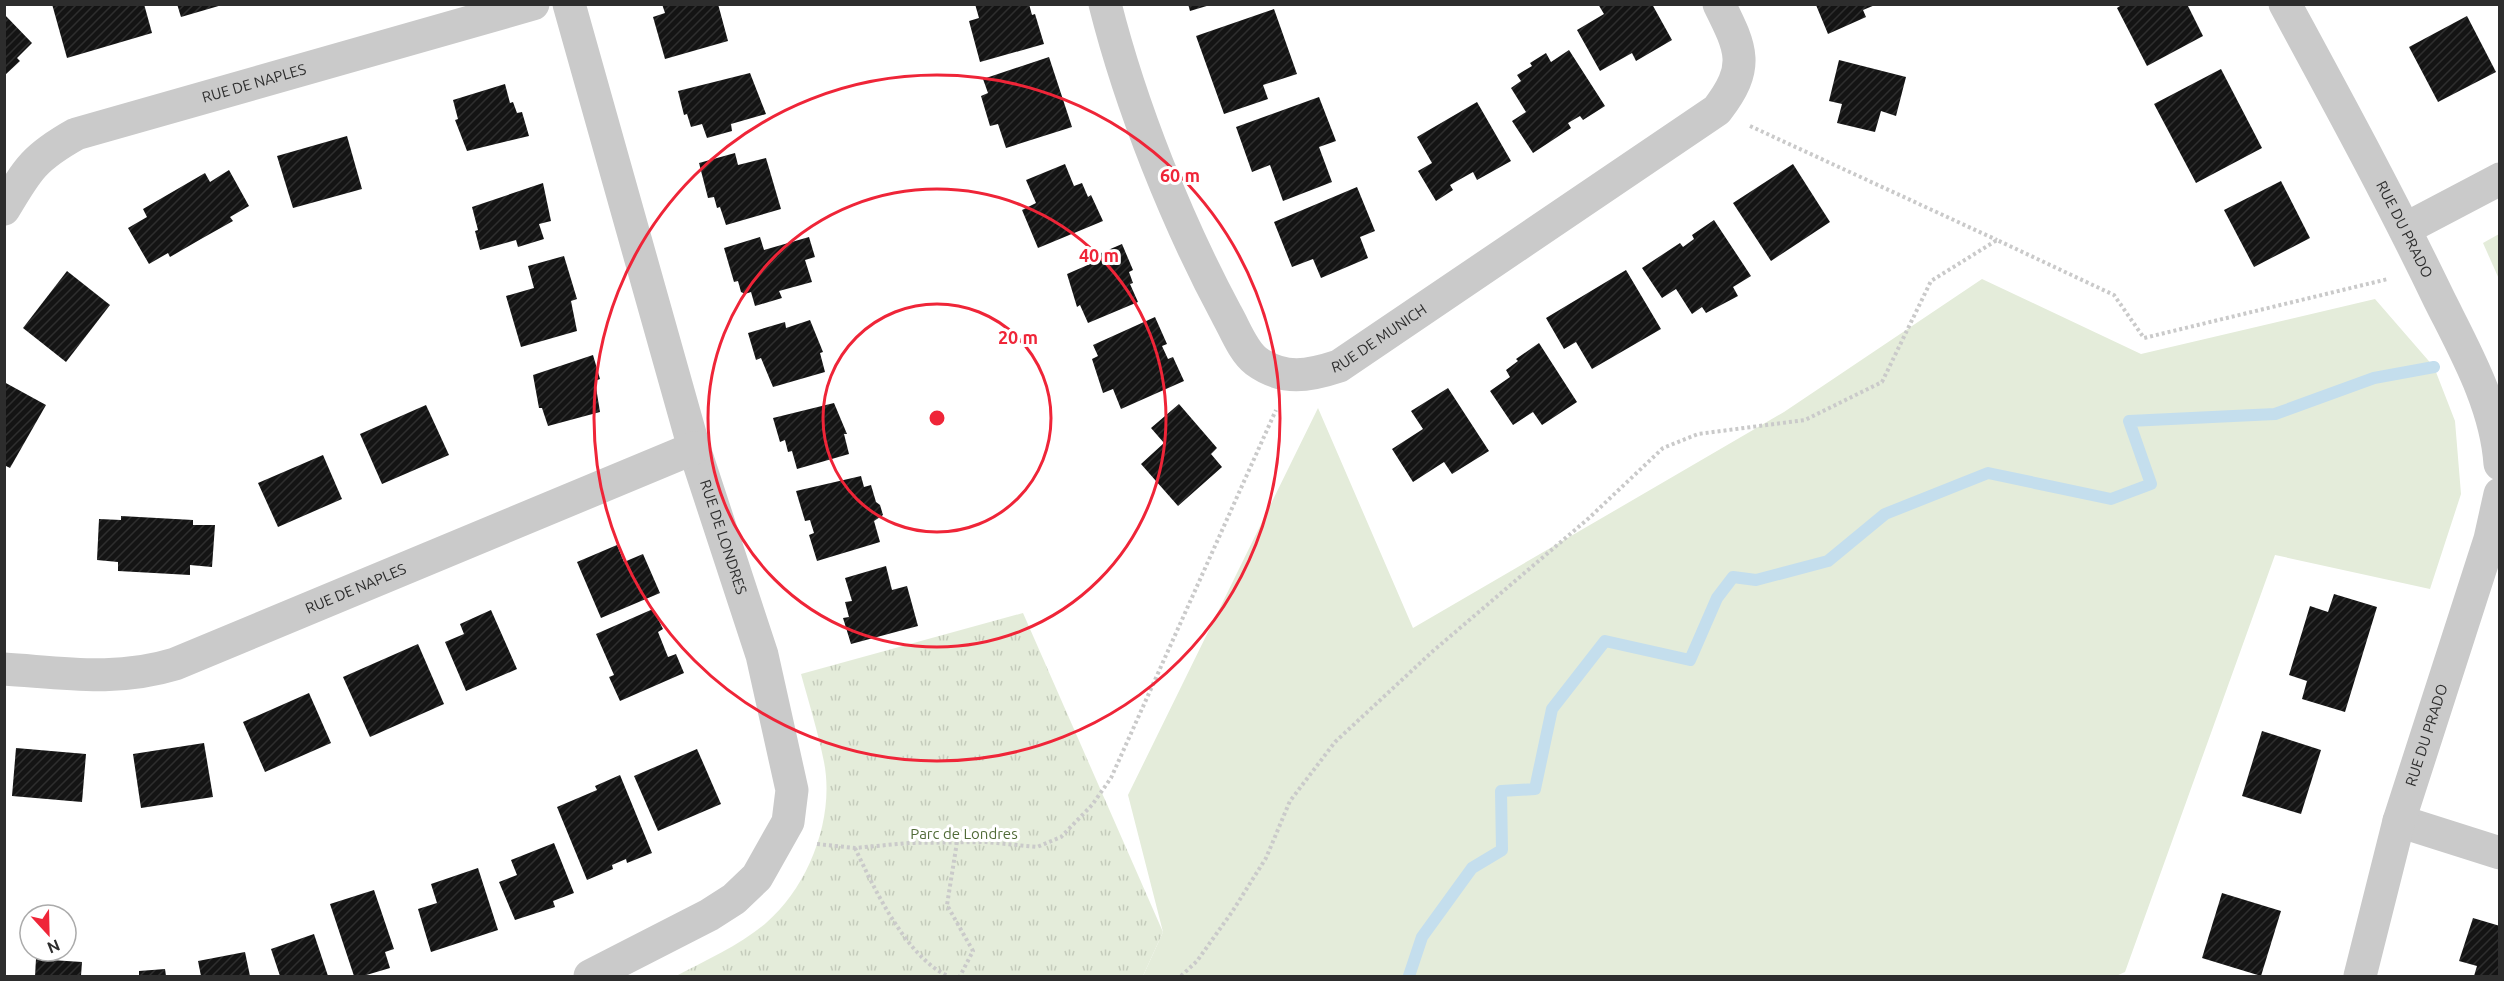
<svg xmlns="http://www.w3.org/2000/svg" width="2504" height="981" font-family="Ubuntu,sans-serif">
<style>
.grass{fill:#e4ecda}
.park{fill:url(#park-tufts)}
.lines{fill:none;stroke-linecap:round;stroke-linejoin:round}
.stream{stroke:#c4deed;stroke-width:12}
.building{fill:url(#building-hatch)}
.path{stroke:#cacaca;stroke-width:4;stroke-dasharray:3 3;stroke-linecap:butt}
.minor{stroke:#cacaca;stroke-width:33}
.ring{fill:none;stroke:#ef2538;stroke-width:3}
.labels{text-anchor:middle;stroke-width:6;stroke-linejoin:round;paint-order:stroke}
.street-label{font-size:15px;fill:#2d2d2d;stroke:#fff}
.park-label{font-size:15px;fill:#516b38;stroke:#fff}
.centre{fill:#ef2538;stroke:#fff;stroke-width:3}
.ring-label{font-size:18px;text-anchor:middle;font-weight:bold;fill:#ef2538;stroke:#fff;stroke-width:6;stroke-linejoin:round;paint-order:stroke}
</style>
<defs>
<pattern id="park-tufts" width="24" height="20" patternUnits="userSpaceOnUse" patternTransform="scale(1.5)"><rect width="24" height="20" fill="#e4ecda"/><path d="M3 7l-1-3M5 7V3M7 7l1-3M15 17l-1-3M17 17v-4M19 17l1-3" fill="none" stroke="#c4cbbb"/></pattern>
<pattern id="building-hatch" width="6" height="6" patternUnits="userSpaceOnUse" patternTransform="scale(1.5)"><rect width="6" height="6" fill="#141414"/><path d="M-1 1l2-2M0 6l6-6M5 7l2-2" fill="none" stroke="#2e2e2e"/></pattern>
</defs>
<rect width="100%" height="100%" fill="#fff"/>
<g class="grass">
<path d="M2499 234V279L2483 243Z"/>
<path d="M1982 279 2141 354 2375 299 2434 367 2455 421 2461 494 2430 589 2275 555 2125 972 2116 976H1143L1163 932 1128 795 1318 408 1413 628 1784 412Z"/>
</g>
<path class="park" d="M1023 613 1163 932 1143 976H676C706 960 740 945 766 923 809 886 835 818 824 762 818 732 809 703 801 674Z"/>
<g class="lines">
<path class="stream" d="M1409 976 1422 937 1472 868 1502 850 1501 791 1535 789 1552 709 1605 641 1690 660 1717 598 1733 577 1756 580 1828 561 1885 514 1988 473 2111 499 2151 484 2129 421 2275 414 2374 378 2434 367"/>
</g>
<g class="building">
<path d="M52 4H144L152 33 67 58Z"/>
<path d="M177 4H222V5L181 17Z"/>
<path d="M662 4H718L728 41 665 59 653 17 665 13Z"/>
<path d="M975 4H1029L1032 15 1035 14 1044 44 980 62 969 21 979 18Z"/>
<path d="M1188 4H1210V5L1190 11Z"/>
<path d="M1598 4H1652L1672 40 1636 61 1632 53 1600 71 1577 30 1604 14Z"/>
<path d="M2123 4H2187L2203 36 2147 66 2117 8Z"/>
<path d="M1816 5H1875L1863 10 1866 17 1828 34Z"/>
<path d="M1274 9 1297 74 1263 85 1268 99 1224 114 1196 36Z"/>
<path d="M4 14 32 43 17 58 20 61 4 76Z"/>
<path d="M2467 16 2496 72 2438 102 2409 47Z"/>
<path d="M1569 50 1605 106 1583 120 1580 116 1568 123 1571 128 1533 153 1512 121 1526 112 1511 88 1521 81 1517 75 1532 66 1530 63 1546 53 1551 62Z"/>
<path d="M1049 57 1072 127 1006 148 998 124 990 126 981 96 988 93 983 79Z"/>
<path d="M1839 60 1906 77 1896 116 1881 111 1875 132 1837 123 1842 104 1829 101Z"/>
<path d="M2221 69 2262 148 2196 183 2154 104Z"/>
<path d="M750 73 766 114 731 124 732 131 707 138 702 124 691 127 687 114 684 115 678 91Z"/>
<path d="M505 84 510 103 513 102 517 113 522 112 529 136 467 151 455 120 458 119 453 100Z"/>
<path d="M1319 97 1336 141 1319 147 1332 182 1283 201 1270 165 1252 172 1236 127Z"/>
<path d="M1477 102 1511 161 1477 180 1473 172 1450 185 1453 190 1436 201 1418 171 1432 163 1417 137Z"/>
<path d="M347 136 362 189 293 208 277 156Z"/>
<path d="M735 153 738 165 766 158 781 209 726 225 720 207 717 208 714 197 708 198 699 163Z"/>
<path d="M1065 164 1074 186 1082 183 1088 197 1091 195 1103 221 1038 248 1022 210 1036 203 1026 180Z"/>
<path d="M1793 164 1830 222 1771 261 1733 203Z"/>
<path d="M229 170 249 206 230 217 233 221 201 239 170 257 168 253 149 264 128 228 147 217 143 209 205 173 210 182Z"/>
<path d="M2281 181 2310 238 2254 267 2224 210Z"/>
<path d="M543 183 551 221 539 224 544 239 518 247 516 240 480 250 475 231 478 230 472 207Z"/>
<path d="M1357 187 1375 231 1360 237 1368 258 1321 278 1313 259 1292 267 1274 222Z"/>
<path d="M1714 220 1751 276 1733 287 1738 296 1706 313 1702 307 1692 314 1676 289 1662 298 1642 268 1680 243 1683 247 1694 239 1692 235Z"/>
<path d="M760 237 764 250 809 237 815 257 805 260 812 282 779 291 782 298 755 306 751 292 745 294 741 292 738 281 734 282 724 248Z"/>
<path d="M1122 244 1133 270 1129 272 1133 283 1130 284 1138 302 1088 323 1080 305 1077 307 1067 274 1090 264 1087 259Z"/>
<path d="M564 256 577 299 571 301 577 331 521 347 506 296 534 288 528 266Z"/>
<path d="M1626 270 1661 329 1592 369 1576 342 1564 349 1546 318Z"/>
<path d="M67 271 110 305 66 362 23 328Z"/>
<path d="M1155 317 1167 344 1162 346 1168 359 1173 357 1184 381 1121 409 1113 389 1103 393 1092 359 1098 356 1093 345Z"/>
<path d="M810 320 823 352 820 353 825 372 773 387 761 358 756 360 748 333 785 322 786 328Z"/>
<path d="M1539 343 1577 402 1542 425 1533 412 1513 425 1490 391 1510 377 1506 370 1518 361 1516 359Z"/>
<path d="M593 355 600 379 595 381 600 412 548 426 542 408H539L533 375Z"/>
<path d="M4 382 46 405 10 468 4 465Z"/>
<path d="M1448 388 1489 451 1452 474 1444 462 1413 482 1392 449 1423 429 1411 411Z"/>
<path d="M834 403 847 434H844L849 454 797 469 792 451 788 452 785 440 780 442 773 418Z"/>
<path d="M1179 404 1217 448 1211 454 1222 467 1178 506 1141 464 1164 443 1151 428Z"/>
<path d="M426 405 449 455 382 484 360 434Z"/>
<path d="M323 455 342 499 278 527 258 483Z"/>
<path d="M861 476 864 487 871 485 876 502 880 505 883 515 874 521 880 542 817 561 809 535 814 533 810 520 805 521 796 491Z"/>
<path d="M121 516 193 520V525H215L212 567 190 565V575L118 571V562L97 560 99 519 121 520Z"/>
<path d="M617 545 624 562 643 554 660 593 601 618 577 562Z"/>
<path d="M886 566 892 590 907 586 918 626 851 644 843 618 849 617 845 602 852 601 845 578Z"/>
<path d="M2334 594 2377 607 2345 712 2302 699 2307 681 2289 675 2310 606 2328 612Z"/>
<path d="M653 609 663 629 658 632 668 657 676 654 684 673 620 701 609 677 614 675 596 634Z"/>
<path d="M491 610 517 669 466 691 445 642 464 634 460 624Z"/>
<path d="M418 644 444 704 370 737 343 677Z"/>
<path d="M309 693 331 743 265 772 243 722Z"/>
<path d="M2262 731 2321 750 2301 814 2242 796Z"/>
<path d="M204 743 213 797 141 808 133 754Z"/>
<path d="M16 748 86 754 82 802 12 796Z"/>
<path d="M697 749 721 804 658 831 634 776Z"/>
<path d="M620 775 652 853 627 863 626 859 612 865 613 869 587 880 557 807 597 790 595 786Z"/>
<path d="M554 843 574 893 553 901 555 907 515 920 499 882 517 875 511 860Z"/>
<path d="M478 868 498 930 431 952 418 909 437 903 431 884Z"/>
<path d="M374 890 394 949 385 952 390 968 363 976H354L330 904Z"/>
<path d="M2222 893 2281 911 2261 976 2202 958Z"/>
<path d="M2473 918 2500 926V976H2474L2477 966 2459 961Z"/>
<path d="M314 934 328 976H280L271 949Z"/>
<path d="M245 952 250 976H201L198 961Z"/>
<path d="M36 959 82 962 81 976H35Z"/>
<path d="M165 969 166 976H139V971Z"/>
</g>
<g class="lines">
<g class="path">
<path d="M1750 126 1997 240"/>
<path d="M957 842 947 905 973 951 960 976"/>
<path d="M817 844 855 848 908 843 986 842 1037 847 1061 837 1092 805 1111 778 1276 410"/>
<path d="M855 848C874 888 906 957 948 976"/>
<path d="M1181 976 1197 961 1232 912 1266 858 1290 801 1335 742 1433 651 1589 518 1663 448 1698 434 1805 420 1882 382 1931 281 1997 240 2114 295 2144 338 2388 279"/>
</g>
<g class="minor">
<path id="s1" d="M569 4 694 448 762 655 792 790 788 822 757 877 734 899 709 915 590 976"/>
<path id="s2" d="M1105 4C1131 107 1177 222 1227 315 1235 329 1243 351 1256 361 1283 381 1309 376 1339 366L1717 110C1750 67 1742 50 1719 4"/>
<path id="s3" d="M2285 4C2338 102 2391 199 2439 299 2465 351 2496 405 2500 464"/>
<path id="s4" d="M4 209C28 168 35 157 76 134L533 4"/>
<path d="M2405 229 2500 179"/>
<path id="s5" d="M4 669C65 673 116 682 175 664L694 448"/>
<path d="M2399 821 2500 853"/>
<path id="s6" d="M2360 976 2399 821 2490 539 2500 494"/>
</g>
</g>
<g class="ring">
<circle cx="937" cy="418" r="114"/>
<circle cx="937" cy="418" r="229"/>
<circle cx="937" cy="418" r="343"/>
</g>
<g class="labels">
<g class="street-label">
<text dy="5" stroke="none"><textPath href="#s4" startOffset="291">RUE DE NAPLES</textPath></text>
<text dy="5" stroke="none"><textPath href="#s3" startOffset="255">RUE DU PRADO</textPath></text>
<text dy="5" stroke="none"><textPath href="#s2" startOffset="525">RUE DE MUNICH</textPath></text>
<text dy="5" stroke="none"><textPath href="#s1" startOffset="555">RUE DE LONDRES</textPath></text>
<text dy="5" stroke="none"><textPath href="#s5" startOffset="368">RUE DE NAPLES</textPath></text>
<text dy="5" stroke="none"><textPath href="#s6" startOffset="250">RUE DU PRADO</textPath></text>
</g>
<g class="park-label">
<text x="964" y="839">Parc de Londres</text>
</g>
</g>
<circle cx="937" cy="418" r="9" class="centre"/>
<g class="ring-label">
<text x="1180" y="182">60 m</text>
<text x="1099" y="262">40 m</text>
<text x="1018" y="344">20 m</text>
</g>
<rect width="2504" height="981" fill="none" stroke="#2d2d2d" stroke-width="12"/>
<g transform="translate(48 933) rotate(158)"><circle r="28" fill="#ffffff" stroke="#ababab" stroke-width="1.5"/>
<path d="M0-4.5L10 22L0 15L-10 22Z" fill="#ef2538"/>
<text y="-9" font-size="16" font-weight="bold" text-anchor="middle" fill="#2d2d2d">N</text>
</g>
</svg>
